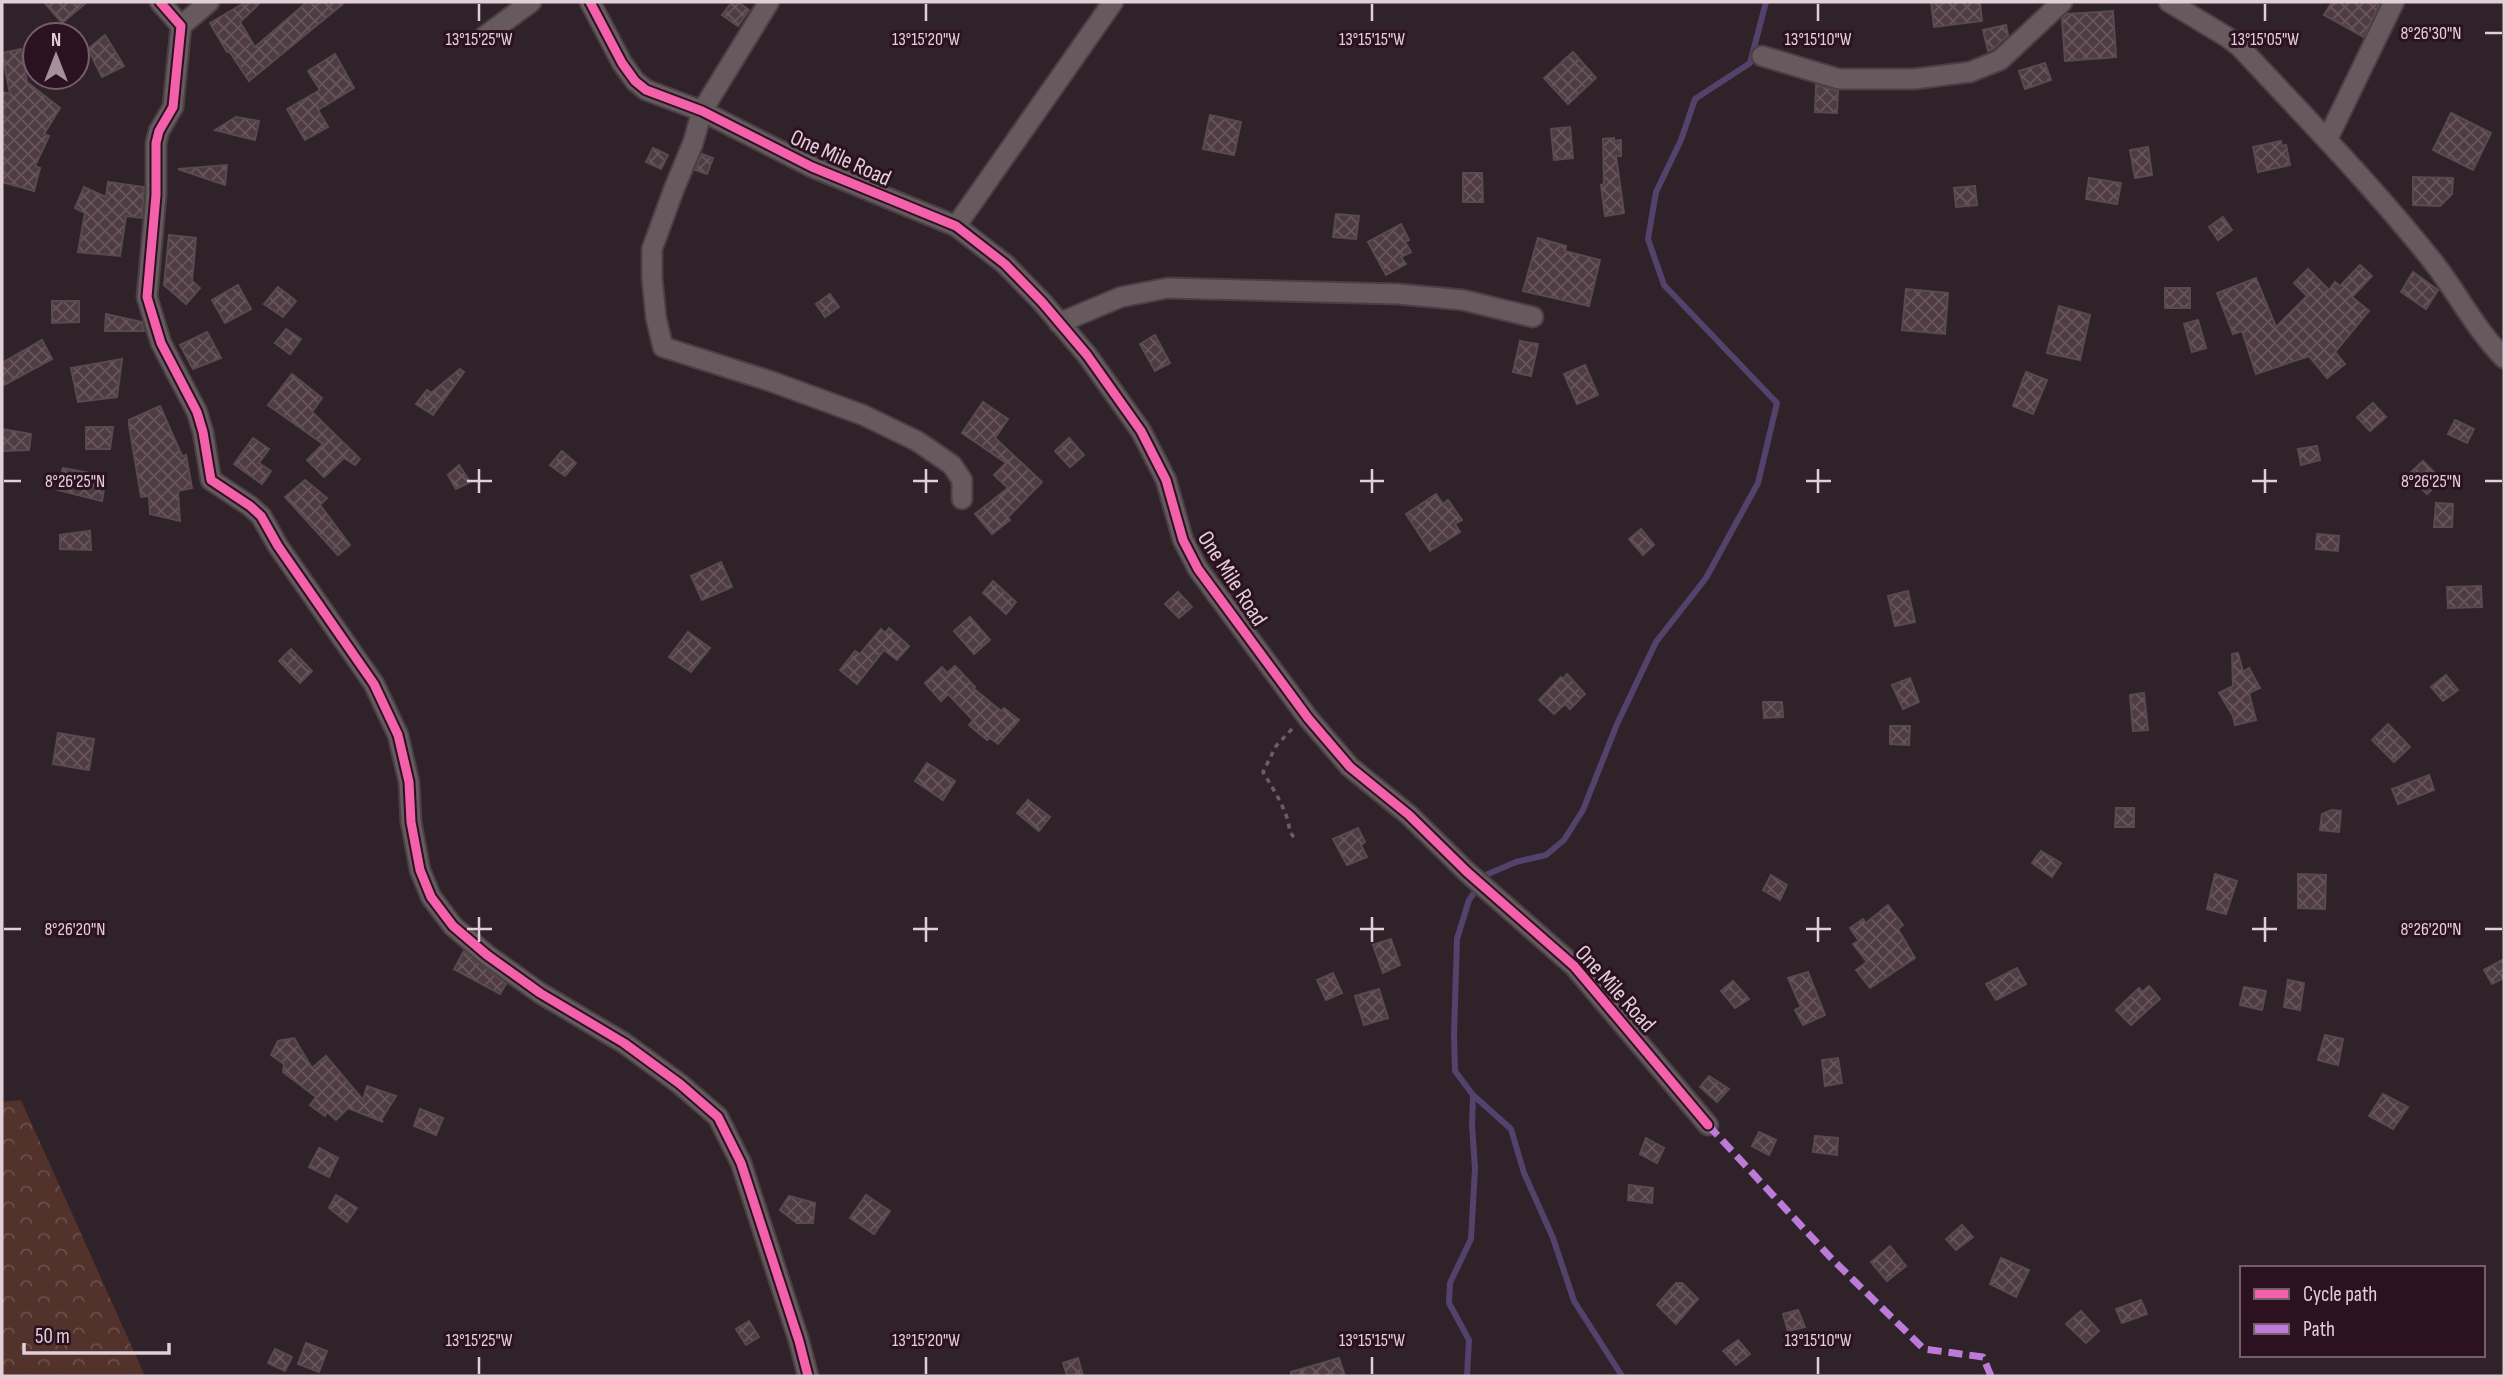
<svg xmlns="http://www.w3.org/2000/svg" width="2506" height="1378" font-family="'Sofia Sans Condensed',sans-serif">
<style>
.forest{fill:url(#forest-crowns)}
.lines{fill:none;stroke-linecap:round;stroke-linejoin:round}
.stream{stroke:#53426c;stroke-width:6}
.building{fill:url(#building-cross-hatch);stroke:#574b4f;stroke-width:2}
.minor-casing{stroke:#4b3f45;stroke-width:23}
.path{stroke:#6a5f64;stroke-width:3.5;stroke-dasharray:5 5;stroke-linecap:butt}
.minor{stroke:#665a5f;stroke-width:19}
.quiet{stroke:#bd7bd9;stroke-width:7;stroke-dasharray:14 7;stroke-linecap:butt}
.cycleway-casing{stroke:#2c1220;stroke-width:13}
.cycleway{stroke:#f560ab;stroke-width:9}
.ticks{fill:none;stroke:#e2cfd8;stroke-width:2.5}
.labels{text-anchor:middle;stroke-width:6;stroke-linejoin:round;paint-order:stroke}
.street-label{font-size:23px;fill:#e2cfd8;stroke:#2c1220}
.ticks-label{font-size:18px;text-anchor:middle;fill:#e2cfd8;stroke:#2c1220;stroke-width:6;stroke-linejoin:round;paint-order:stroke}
</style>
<defs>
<pattern id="forest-crowns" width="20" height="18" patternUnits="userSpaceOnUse" patternTransform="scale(1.75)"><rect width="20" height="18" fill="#52322b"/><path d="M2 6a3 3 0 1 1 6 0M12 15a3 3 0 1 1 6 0" fill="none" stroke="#6b4f49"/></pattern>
<pattern id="building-cross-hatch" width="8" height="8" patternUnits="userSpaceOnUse" patternTransform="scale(1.75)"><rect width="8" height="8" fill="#4e3c42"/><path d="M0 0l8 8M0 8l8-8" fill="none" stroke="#67575d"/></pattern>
</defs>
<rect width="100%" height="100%" fill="#302229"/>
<path class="forest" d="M21 1100 145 1376H2V1102Z"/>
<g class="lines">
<g class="stream">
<path d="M1467 1376 1469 1340 1449 1303 1450 1283 1471 1239 1475 1168 1472 1125 1473 1095"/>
<path d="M1622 1376 1574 1301 1553 1238 1524 1173 1511 1129 1473 1095 1455 1071 1454 1035 1457 939 1469 900 1488 874 1516 862 1546 855 1564 840 1583 810 1617 724 1656 642 1706 578 1758 483 1777 403 1664 285 1648 239 1656 192 1681 140 1695 99 1750 63 1766 2"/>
</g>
</g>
<g class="building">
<path d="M44 2H87L62 23Z"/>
<path d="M246 2H261L240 22 255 47 307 2H345L249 81 229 51 227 52 210 23Z"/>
<path d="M732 2H738L749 10 738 26 722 15Z"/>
<path d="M1931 2H1980L1982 21 1934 27Z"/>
<path d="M2332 2H2374L2379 5 2364 37 2324 15Z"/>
<path d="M2113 11 2116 57 2065 61 2062 19 2067 14Z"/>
<path d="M2006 25 2008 35 1993 49 1988 51 1983 30Z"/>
<path d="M105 35 124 66 102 77 88 49Z"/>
<path d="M21 49 27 82 60 108 44 134 49 136 35 166 40 168 34 191 2 182V92L10 94 2 53Z"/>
<path d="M1573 52 1596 78 1568 104 1544 78Z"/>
<path d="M335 54 354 88 318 110 328 127 305 140 287 109 320 90 308 71Z"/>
<path d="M2045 63 2051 80 2025 89 2019 71Z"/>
<path d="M1816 85 1838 91 1837 113 1815 112Z"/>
<path d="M2451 113 2491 133 2473 170 2433 150Z"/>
<path d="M1210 115 1241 122 1234 155 1203 149Z"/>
<path d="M236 117 259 121 255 140 215 130Z"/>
<path d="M1570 127 1573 158 1554 160 1551 129Z"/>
<path d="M1614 138V141L1621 140V156H1616L1624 213 1605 216 1601 185 1604 184 1603 139Z"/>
<path d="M2281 141 2282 146 2286 145 2290 165 2258 172 2253 147Z"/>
<path d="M2148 147 2152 175 2135 178 2130 150Z"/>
<path d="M653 148 668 155 661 169 646 162Z"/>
<path d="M702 154 713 158 707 174 695 170Z"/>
<path d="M227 165 225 185 178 169Z"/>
<path d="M1463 173H1482L1483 202H1463Z"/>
<path d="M2413 177 2453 178 2452 194 2440 206 2413 205Z"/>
<path d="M2089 178 2121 183 2117 204 2086 199Z"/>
<path d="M108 182 144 187 142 218 126 216 120 256 78 252 85 213 75 208 84 187 106 197Z"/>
<path d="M1975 186 1977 205 1956 207 1954 188Z"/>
<path d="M1336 214 1359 216 1356 239 1333 237Z"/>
<path d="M2223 217 2232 230 2218 240 2209 227Z"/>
<path d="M1401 224 1409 240 1405 242 1411 252 1401 257 1406 264 1386 275 1368 242Z"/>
<path d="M169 235 196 238 192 281 200 288 186 304 164 285Z"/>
<path d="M1538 238 1566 246 1565 251 1600 260 1589 306 1523 291Z"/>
<path d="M2360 265 2372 276 2352 297 2369 311 2335 352 2345 364 2327 378 2309 356 2256 374 2242 331 2233 334 2217 293 2256 278 2276 327 2307 296 2294 283 2308 269 2329 290 2335 282 2340 286Z"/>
<path d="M2413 272 2438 290 2426 309 2401 292Z"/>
<path d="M238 285 251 309 225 323 212 300Z"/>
<path d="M278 287 296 301 283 317 264 304Z"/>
<rect x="2165" y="288" width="25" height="20"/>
<path d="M1906 289 1948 293 1945 334 1902 330Z"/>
<path d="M830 294 839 307 825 317 816 304Z"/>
<path d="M52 301H79V322L52 323Z"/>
<path d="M2059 306 2090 315 2080 360 2047 353Z"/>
<path d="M106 314 142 322 144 331H105Z"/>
<path d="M2198 320 2206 348 2192 352 2184 324Z"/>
<path d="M286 329 301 339 290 354 275 343Z"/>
<path d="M207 332 221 358 193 369 180 345Z"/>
<path d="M1155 335 1170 363 1155 371 1140 344Z"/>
<path d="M42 340 52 359 2 386V363Z"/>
<path d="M1520 341 1538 344 1531 376 1513 372Z"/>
<path d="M122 359 117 397 78 402 71 368Z"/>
<path d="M1585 365 1598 395 1577 404 1564 374Z"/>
<path d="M460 369 464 372 433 415 416 404 427 390 431 393Z"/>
<path d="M2026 372 2047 380 2033 414 2013 406Z"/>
<path d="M292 374 322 398 312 412 360 459 355 465 344 458 324 477 307 460 323 444 268 405Z"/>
<path d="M983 402 1008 419 995 438 1042 482 1008 517 1010 520 992 534 975 514 1008 488 994 475 1006 463 962 433Z"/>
<path d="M2373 403 2386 417 2370 431 2357 417Z"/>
<path d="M160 406 182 456 186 455 192 488 178 491 180 521 150 514 149 496 141 497 129 425V420Z"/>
<path d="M2455 420 2474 429 2467 443 2448 434Z"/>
<path d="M86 427H113L110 449H86Z"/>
<path d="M2 429 31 434 29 450 2 451Z"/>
<path d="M253 438 269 449 259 463 271 471 262 484 234 464Z"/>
<path d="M1069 438 1084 455 1070 467 1055 451Z"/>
<path d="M2317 446 2320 460 2301 465 2298 449Z"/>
<path d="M562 451 576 463 565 476 550 465Z"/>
<path d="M2423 461 2442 480 2427 494 2408 475Z"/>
<path d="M459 465 470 482 456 489 448 475Z"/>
<path d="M63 468 106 476 102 501 58 490Z"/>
<path d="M305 480 327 498 320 505 350 545 338 555 285 497Z"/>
<path d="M1436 494 1443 504 1448 500 1462 520 1455 524 1460 532 1430 551 1406 514Z"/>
<path d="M2436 503 2453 504 2452 527H2434Z"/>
<path d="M1641 529 1654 545 1643 555 1629 539Z"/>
<path d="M90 531 91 550 60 549V535Z"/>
<path d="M2317 534 2339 536 2338 551 2316 549Z"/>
<path d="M721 562 732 587 702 600 691 576Z"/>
<path d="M993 581 1016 602 1006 614 983 593Z"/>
<path d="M2481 586 2482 607 2448 608 2447 587Z"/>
<path d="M1908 591 1915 622 1895 626 1888 596Z"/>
<path d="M1178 592 1192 607 1179 618 1165 604Z"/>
<path d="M970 617 990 640 974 654 954 631Z"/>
<path d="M889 628 909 646 897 660 884 650 857 684 840 670 855 651 860 654 881 629 885 633Z"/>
<path d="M688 632 710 648 691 672 669 657Z"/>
<path d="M291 649 312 671 300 683 279 661Z"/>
<path d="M2238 653 2243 672 2249 668 2260 688 2249 693 2256 720 2235 725 2233 716 2219 693 2233 686 2232 654Z"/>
<path d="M955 666 975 687 973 688 1001 711 1004 708 1019 720 998 744 990 738 987 740 969 725 973 720 948 694 941 701 925 683 942 667 947 673Z"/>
<path d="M1567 674 1585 694 1570 709 1565 704 1554 714 1539 700 1561 677 1563 679Z"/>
<path d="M2446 675 2458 690 2443 701 2431 687Z"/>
<path d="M1910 678 1919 702 1903 709 1892 685Z"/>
<path d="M2144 693 2148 730 2133 731 2130 695Z"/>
<path d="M1763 702H1782L1783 717 1764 718Z"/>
<path d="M2388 724 2410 747 2394 762 2372 740Z"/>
<path d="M1890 726H1910L1909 745 1890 744Z"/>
<path d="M58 733 94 739 89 770 53 764Z"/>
<path d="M927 763 955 781 943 800 915 781Z"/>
<path d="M2429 775 2434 790 2398 804 2392 789Z"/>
<path d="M1028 800 1050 817 1039 831 1017 813Z"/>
<path d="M2116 808H2134V827H2115Z"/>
<path d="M2332 810 2341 811 2339 832 2320 830 2322 814Z"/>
<path d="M1358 828 1365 842 1361 845 1367 857 1347 865 1333 839Z"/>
<path d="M2041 851 2061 863 2052 877 2032 863Z"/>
<path d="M2215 874 2237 881 2226 914 2207 909Z"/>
<path d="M2298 874 2326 875 2325 909 2298 908Z"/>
<path d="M1771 875 1787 885 1780 900 1763 890Z"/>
<path d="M1888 905 1903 925 1898 929 1915 958 1870 988 1856 970 1867 962 1853 944 1859 941 1850 928 1863 919 1866 923Z"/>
<path d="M1391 939 1400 965 1383 973 1373 945Z"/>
<path d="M464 951 506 984 500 994 454 969Z"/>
<path d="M2504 959V978L2492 984 2484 970Z"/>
<path d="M2017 968 2026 984 1996 1000 1986 984Z"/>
<path d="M1808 972 1825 1015 1803 1025 1795 1010 1801 1007 1788 978Z"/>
<path d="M1333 973 1342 993 1326 1000 1317 980Z"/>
<path d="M2288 980 2304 983 2300 1010 2284 1007Z"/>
<path d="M1733 981 1749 999 1735 1008 1721 991Z"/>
<path d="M2149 986 2160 999 2131 1025 2116 1010 2139 988 2142 992Z"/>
<path d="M2244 987 2266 991 2262 1010 2240 1005Z"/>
<path d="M1379 989 1388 1018 1364 1025 1355 996Z"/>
<path d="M2325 1035 2343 1039 2338 1065 2318 1060Z"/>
<path d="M294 1038 312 1068 326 1056 363 1100 367 1086 396 1096 381 1120 383 1122 348 1108 336 1120 327 1112 325 1116 310 1105 316 1097 283 1072 284 1064 271 1055 278 1041Z"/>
<path d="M1838 1058 1842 1083 1825 1086 1822 1060Z"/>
<path d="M1709 1076 1729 1089 1717 1102 1700 1087Z"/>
<path d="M2383 1094 2408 1107 2393 1129 2369 1116Z"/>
<path d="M420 1109 443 1118 436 1135 414 1126Z"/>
<path d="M1759 1132 1776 1140 1769 1155 1752 1146Z"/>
<path d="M1815 1136 1838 1138 1837 1155 1813 1152Z"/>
<path d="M1646 1138 1664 1148 1657 1163 1640 1154Z"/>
<path d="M319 1148 338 1158 329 1177 309 1167Z"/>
<path d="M1629 1185 1653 1188 1652 1203 1628 1200Z"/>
<path d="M336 1195 357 1208 347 1222 329 1208Z"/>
<path d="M866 1195 890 1211 874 1234 850 1218Z"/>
<path d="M789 1196 815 1203 813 1223H797L780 1210Z"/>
<path d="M1962 1225 1973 1237 1956 1250 1946 1239Z"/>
<path d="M1890 1246 1906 1266 1887 1281 1871 1262Z"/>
<path d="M2001 1258 2029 1270 2016 1297 1990 1284Z"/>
<path d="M1676 1283H1682L1698 1299 1676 1324 1657 1305Z"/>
<path d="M2141 1300 2147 1314 2122 1323 2116 1309Z"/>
<path d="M1798 1310 1805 1327 1788 1331 1783 1314Z"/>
<path d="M2081 1311 2099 1331 2086 1343 2066 1324Z"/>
<path d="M749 1321 759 1337 746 1345 736 1329Z"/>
<path d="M1738 1340 1750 1354 1736 1365 1723 1351Z"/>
<path d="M306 1343 327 1351 319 1372 298 1364Z"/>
<path d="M275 1349 292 1357 285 1371 268 1363Z"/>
<path d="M1078 1358 1083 1376H1067L1063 1363Z"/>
<path d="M1339 1358 1345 1376H1291V1372Z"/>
</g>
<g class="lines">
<g class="minor-casing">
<g id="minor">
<path d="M160 2 181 26 173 107 159 131 156 143V195L147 297 161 343 197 412 203 432 211 480 250 506 261 516 278 546 374 684 398 735 409 782 411 822 420 870 431 897 453 926 487 955 540 993 624 1043 680 1084 718 1117 741 1163 799 1341 808 1376"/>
<path d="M590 2 622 63 635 81 646 90 702 111 812 167 956 226 1005 264 1042 302 1087 355 1141 431 1166 480 1183 540 1198 569 1308 718 1350 767 1409 815 1467 872 1574 966 1708 1125"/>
<path d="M769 2 702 111 693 143 674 189 652 249V278L656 318 663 347 770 381 863 415 917 441 952 465 962 480V499"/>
<path d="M2169 2 2227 37 2240 47C2306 118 2374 187 2434 263 2458 294 2476 330 2504 358"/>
<path d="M181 26 209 2"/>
<path d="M485 36 531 2"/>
<path d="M1762 56 1839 79H1914L1970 72 2000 60 2062 2"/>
<path d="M2327 140 2394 2"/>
<path d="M956 226 1113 2"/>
<path d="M1059 323 1121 297 1168 288 1398 294 1463 300 1533 317"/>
</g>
</g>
<path class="path" d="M1292 729 1276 746 1263 772C1272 787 1283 804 1288 821 1290 829 1288 831 1294 837"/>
<use href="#minor" class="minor"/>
<path class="quiet" d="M1708 1125 1832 1259 1924 1349 1983 1357 1991 1376"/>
<g class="cycleway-casing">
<g id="cycleway">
<path d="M160 2 181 26 173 107 159 131 156 143V195L147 297 161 343 197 412 203 432 211 480 250 506 261 516 278 546 374 684 398 735 409 782 411 822 420 870 431 897 453 926 487 955 540 993 624 1043 680 1084 718 1117 741 1163 799 1341 808 1376"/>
<path d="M590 2 622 63 635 81 646 90 702 111 812 167 956 226 1005 264 1042 302 1087 355 1141 431 1166 480 1183 540 1198 569 1308 718 1350 767 1409 815 1467 872 1574 966 1708 1125"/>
</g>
</g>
<use href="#cycleway" class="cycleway"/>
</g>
<path class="ticks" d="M479 4V21M926 4V21M1372 4V21M1818 4V21M2265 4V21M2485 33H2502M479 469V493M926 469V493M1372 469V493M1818 469V493M2265 469V493M4 481H21M467 481H492M913 481H938M1360 481H1384M1806 481H1831M2252 481H2277M2485 481H2502M479 917V942M926 917V942M1372 917V942M1818 917V942M2265 917V942M4 929H21M467 929H492M913 929H938M1360 929H1384M1806 929H1831M2252 929H2277M2485 929H2502M479 1357V1374M926 1357V1374M1372 1357V1374M1818 1357V1374"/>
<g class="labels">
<g class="street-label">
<text transform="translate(841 157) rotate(24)" y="8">One Mile Road</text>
<text transform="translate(1233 578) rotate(57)" y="8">One Mile Road</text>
<text transform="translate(1616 988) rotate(48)" y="8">One Mile Road</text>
</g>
</g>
<g class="ticks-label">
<text x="2431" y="39">8°26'30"N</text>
<text x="479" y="45">13°15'25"W</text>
<text x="926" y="45">13°15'20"W</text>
<text x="1372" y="45">13°15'15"W</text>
<text x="1818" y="45">13°15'10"W</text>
<text x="2265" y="45">13°15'05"W</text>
<text x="75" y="487">8°26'25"N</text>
<text x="2431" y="487">8°26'25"N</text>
<text x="75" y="935">8°26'20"N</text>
<text x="2431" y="935">8°26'20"N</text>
<text x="479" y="1346">13°15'25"W</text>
<text x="926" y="1346">13°15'20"W</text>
<text x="1372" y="1346">13°15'15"W</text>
<text x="1818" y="1346">13°15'10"W</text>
</g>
<rect width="2506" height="1378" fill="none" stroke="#e2cfd8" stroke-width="7"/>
<rect x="2240" y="1266" width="245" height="91" fill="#2c1220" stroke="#755e6a" stroke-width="2"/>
<rect x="2254" y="1289" width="35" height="10" fill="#f560ab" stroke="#755e6a" stroke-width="2"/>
<text x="2303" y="1301" font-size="21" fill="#e2cfd8">Cycle path</text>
<rect x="2254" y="1324" width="35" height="10" fill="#bd7bd9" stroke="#755e6a" stroke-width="2"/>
<text x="2303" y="1336" font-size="21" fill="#e2cfd8">Path</text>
<g transform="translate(56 56)"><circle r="33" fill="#2c1220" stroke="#755e6a" stroke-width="2"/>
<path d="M0-5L12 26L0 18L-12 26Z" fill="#a4929b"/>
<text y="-10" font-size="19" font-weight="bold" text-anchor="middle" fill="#e2cfd8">N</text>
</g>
<path d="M24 1343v10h145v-10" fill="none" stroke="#e2cfd8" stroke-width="3.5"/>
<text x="35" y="1343" font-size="21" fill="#e2cfd8" stroke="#2c1220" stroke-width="5" paint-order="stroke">50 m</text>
</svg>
